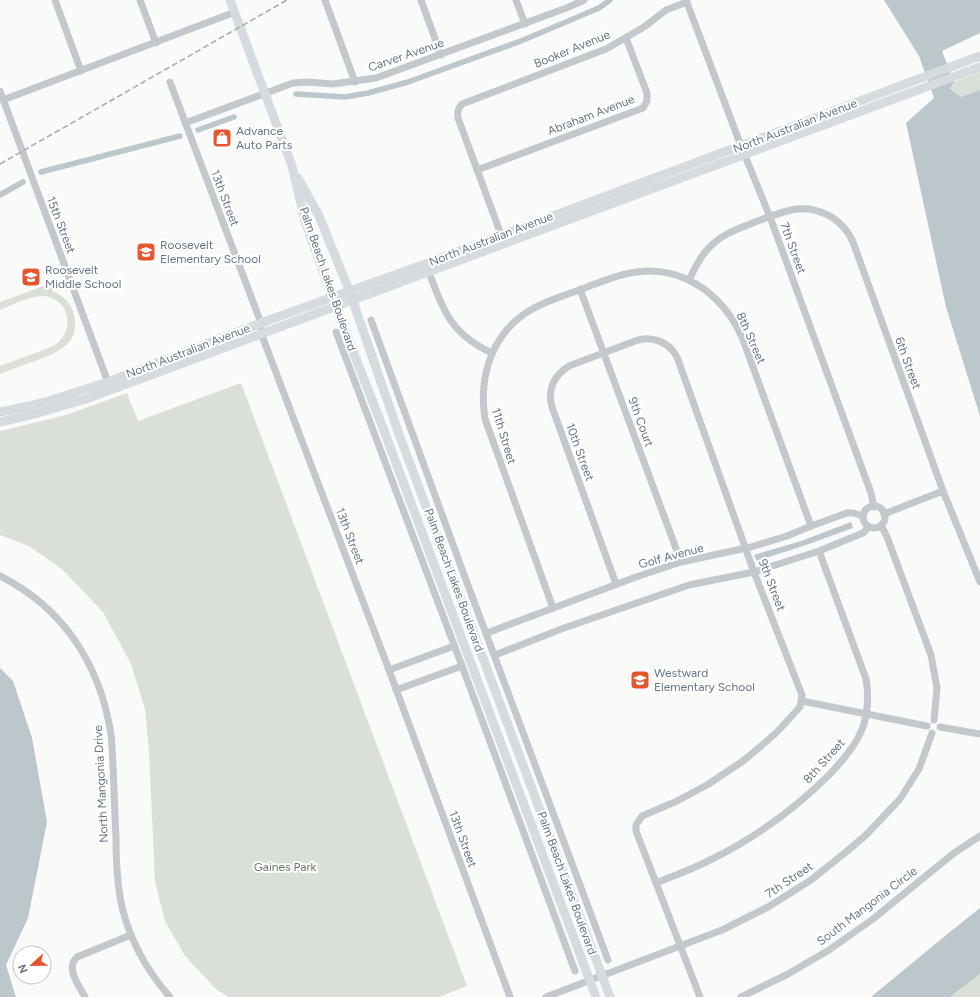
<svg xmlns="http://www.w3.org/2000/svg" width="980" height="997" font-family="Figtree,sans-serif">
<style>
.green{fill:#dadfd7}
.water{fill:#bbc7cb}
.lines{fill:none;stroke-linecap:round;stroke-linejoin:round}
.canal{stroke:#bbc7cb;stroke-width:5.5}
.minor{stroke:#c3c8cc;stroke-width:7}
.major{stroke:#d6dbdf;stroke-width:9}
.rail{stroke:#a2aab0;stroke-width:1.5;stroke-dasharray:6 3;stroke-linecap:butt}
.labels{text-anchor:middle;stroke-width:4;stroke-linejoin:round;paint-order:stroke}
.street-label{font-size:12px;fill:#657683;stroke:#fff}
.poi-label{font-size:12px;fill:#657683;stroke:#fff;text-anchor:start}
.park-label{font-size:12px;fill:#687a64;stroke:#fff}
</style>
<rect width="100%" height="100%" fill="#fafaf8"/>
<g class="green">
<path d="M980 72V90L959 97 950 89 954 82Z"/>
<path d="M57 281 59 288 52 291C63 295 71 303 74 315 81 344 56 353 35 361 23 365 12 369 0 374V366L51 347C76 336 72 299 44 296 31 295 12 305 0 310V302Z"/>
<path d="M241 383 467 986 439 997H228L216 989 185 956 165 921 155 882 149 752 145 709 131 664 103 612 62 569 29 546 0 535V431L66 415 127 393 138 421Z"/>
<path d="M980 974V997H950Z"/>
</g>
<g class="water">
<path d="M884 0H980V33L942 51 954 82 950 89 960 97 980 90V416L946 307 906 123 934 98 919 56Z"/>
<path d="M851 522 853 528 806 545 757 561 754 555 801 541Z"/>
<path d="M0 668 13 681 32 738 47 822 28 918 6 965 16 997H0Z"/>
<path d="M980 908V974L950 997H871L945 936Z"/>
</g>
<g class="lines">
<g class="canal">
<path d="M296 94 345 97 368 93 408 82 521 41 599 8 610 0"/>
<path d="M198 130 234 117"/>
<path d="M41 172 180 136"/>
<path d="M0 195 23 182"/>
</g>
<g class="minor">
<path d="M55 0 81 71"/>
<path d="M140 0 156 43"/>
<path d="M325 0 355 82"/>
<path d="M421 0 441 55"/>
<path d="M516 0 525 24"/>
<path d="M686 0 741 146 770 217 871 493 874 507"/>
<path d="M170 82 261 323V333L389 670 510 997"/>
<path d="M0 91 109 385"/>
<path d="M3 100 235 12"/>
<path d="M185 123 293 83 308 82 333 84 376 78 569 7 584 0"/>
<path d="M477 170 643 108 647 101V93L626 38"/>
<path d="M503 240 458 118C457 112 458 108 462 104L606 49 644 27 666 10 687 2"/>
<path d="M427 267C443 309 449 333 492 353"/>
<path d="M689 280C696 266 702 253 714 243 726 232 741 228 755 222 766 218 776 214 787 211 814 203 842 217 853 242L943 491 980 582"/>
<path d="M580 289 681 562"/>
<path d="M371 320 463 572 608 960"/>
<path d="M336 332 462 666 575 971"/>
<circle cx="874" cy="517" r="11"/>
<path d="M884 514 943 491"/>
<path d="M881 525 887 537 931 655 937 688 934 720"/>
<path d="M0 576C64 608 100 665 111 734 114 768 114 803 116 837 116 860 117 884 122 907 130 940 147 971 170 997"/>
<path d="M616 584 552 407C547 390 554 375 569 366L635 341C652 335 669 342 677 357L754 572 802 695 800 707 777 732 760 747 743 761 707 785 675 802 642 816 636 825V831L700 997"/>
<path d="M553 608 485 419C478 375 493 330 534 308 549 300 566 295 582 289 598 283 614 276 630 273 680 263 722 293 742 337L811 526"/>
<path d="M487 633 636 577 681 562 751 547 787 536 811 526 847 513H853L863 516"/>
<path d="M495 655 564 628 689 585 754 572 819 551 863 533 869 527"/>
<path d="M389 670 454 646"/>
<path d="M396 690 462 666"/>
<path d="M802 701 927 726"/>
<path d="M940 727 980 734"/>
<path d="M656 883C673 876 690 870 706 862 752 840 794 810 830 774 843 760 858 743 864 724 868 709 869 695 866 679L819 551"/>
<path d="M85 997C79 986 65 968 77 957L131 935"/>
<path d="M546 997 722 930 768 907 811 880 846 852 866 835 900 799 919 769 932 733"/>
<path d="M741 997 788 974 829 950 873 919 954 853 980 836"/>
</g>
<g class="major">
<path d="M230 0 292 166 305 221 335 305 383 428 596 997"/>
<path d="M298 178 319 216 349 290 400 437 610 997"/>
<path d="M0 412 25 407 52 400 108 382 261 323 425 264 980 56"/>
<path d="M0 422 38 413 86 399 980 67"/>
</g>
<path class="rail" d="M0 164 287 0"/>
</g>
<defs>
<g id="shop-square" transform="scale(1)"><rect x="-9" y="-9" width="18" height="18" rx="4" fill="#e4572e" stroke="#fff"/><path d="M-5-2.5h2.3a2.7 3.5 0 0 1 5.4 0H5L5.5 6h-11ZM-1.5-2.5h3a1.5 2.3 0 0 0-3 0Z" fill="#fff"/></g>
<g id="school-square" transform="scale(1)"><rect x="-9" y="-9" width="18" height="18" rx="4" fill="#e4572e" stroke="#fff"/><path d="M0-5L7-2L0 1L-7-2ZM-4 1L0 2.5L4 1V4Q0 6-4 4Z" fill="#fff"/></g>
</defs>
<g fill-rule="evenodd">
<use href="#shop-square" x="222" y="138"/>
<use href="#school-square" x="146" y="252"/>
<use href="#school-square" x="31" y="277"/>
<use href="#school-square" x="640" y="680"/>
</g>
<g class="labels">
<g class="street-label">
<text transform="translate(572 49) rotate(-22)" y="4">Booker Avenue</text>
<text transform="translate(406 55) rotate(-19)" y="4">Carver Avenue</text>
<text transform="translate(591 115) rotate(-21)" y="4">Abraham Avenue</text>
<text transform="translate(795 126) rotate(-21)" y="4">North Australian Avenue</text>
<text transform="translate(225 198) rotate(69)" y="4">13th Street</text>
<text transform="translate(61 225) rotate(69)" y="4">15th Street</text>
<text transform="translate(491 239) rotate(-21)" y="4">North Australian Avenue</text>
<text transform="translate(793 248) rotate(70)" y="4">7th Street</text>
<text transform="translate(328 279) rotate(71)" y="4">Palm Beach Lakes Boulevard</text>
<text transform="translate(751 338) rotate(66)" y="4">8th Street</text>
<text transform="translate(188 351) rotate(-21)" y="4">North Australian Avenue</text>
<text transform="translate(908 363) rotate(70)" y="4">6th Street</text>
<text transform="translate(641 422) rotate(70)" y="4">9th Court</text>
<text transform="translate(504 436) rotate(73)" y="4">11th Street</text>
<text transform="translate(580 452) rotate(70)" y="4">10th Street</text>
<text transform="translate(350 536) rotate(69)" y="4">13th Street</text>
<text transform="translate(671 556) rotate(-15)" y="4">Golf Avenue</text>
<text transform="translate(454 580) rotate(70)" y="4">Palm Beach Lakes Boulevard</text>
<text transform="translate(772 585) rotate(69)" y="4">9th Street</text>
<text transform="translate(824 761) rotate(-48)" y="4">8th Street</text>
<text transform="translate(101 784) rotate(-93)" y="4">North Mangonia Drive</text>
<text transform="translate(463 839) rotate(70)" y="4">13th Street</text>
<text transform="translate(789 880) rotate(-34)" y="4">7th Street</text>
<text transform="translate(567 883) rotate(70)" y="4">Palm Beach Lakes Boulevard</text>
<text transform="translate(867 906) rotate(-37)" y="4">South Mangonia Circle</text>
</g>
<g class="poi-label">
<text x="236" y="135">Advance<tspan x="236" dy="14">Auto Parts</tspan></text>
<text x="160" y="249">Roosevelt<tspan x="160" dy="14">Elementary School</tspan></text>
<text x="45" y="274">Roosevelt<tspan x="45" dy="14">Middle School</tspan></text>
<text x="654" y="677">Westward<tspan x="654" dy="14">Elementary School</tspan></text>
</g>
<g class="park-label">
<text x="285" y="871">Gaines Park</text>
</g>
</g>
<g transform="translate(32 965) rotate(248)"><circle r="19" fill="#ffffff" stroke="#c1c8cd"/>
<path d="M0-3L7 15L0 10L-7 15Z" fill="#e4572e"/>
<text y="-6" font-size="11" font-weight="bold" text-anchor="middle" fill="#657683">N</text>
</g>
</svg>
